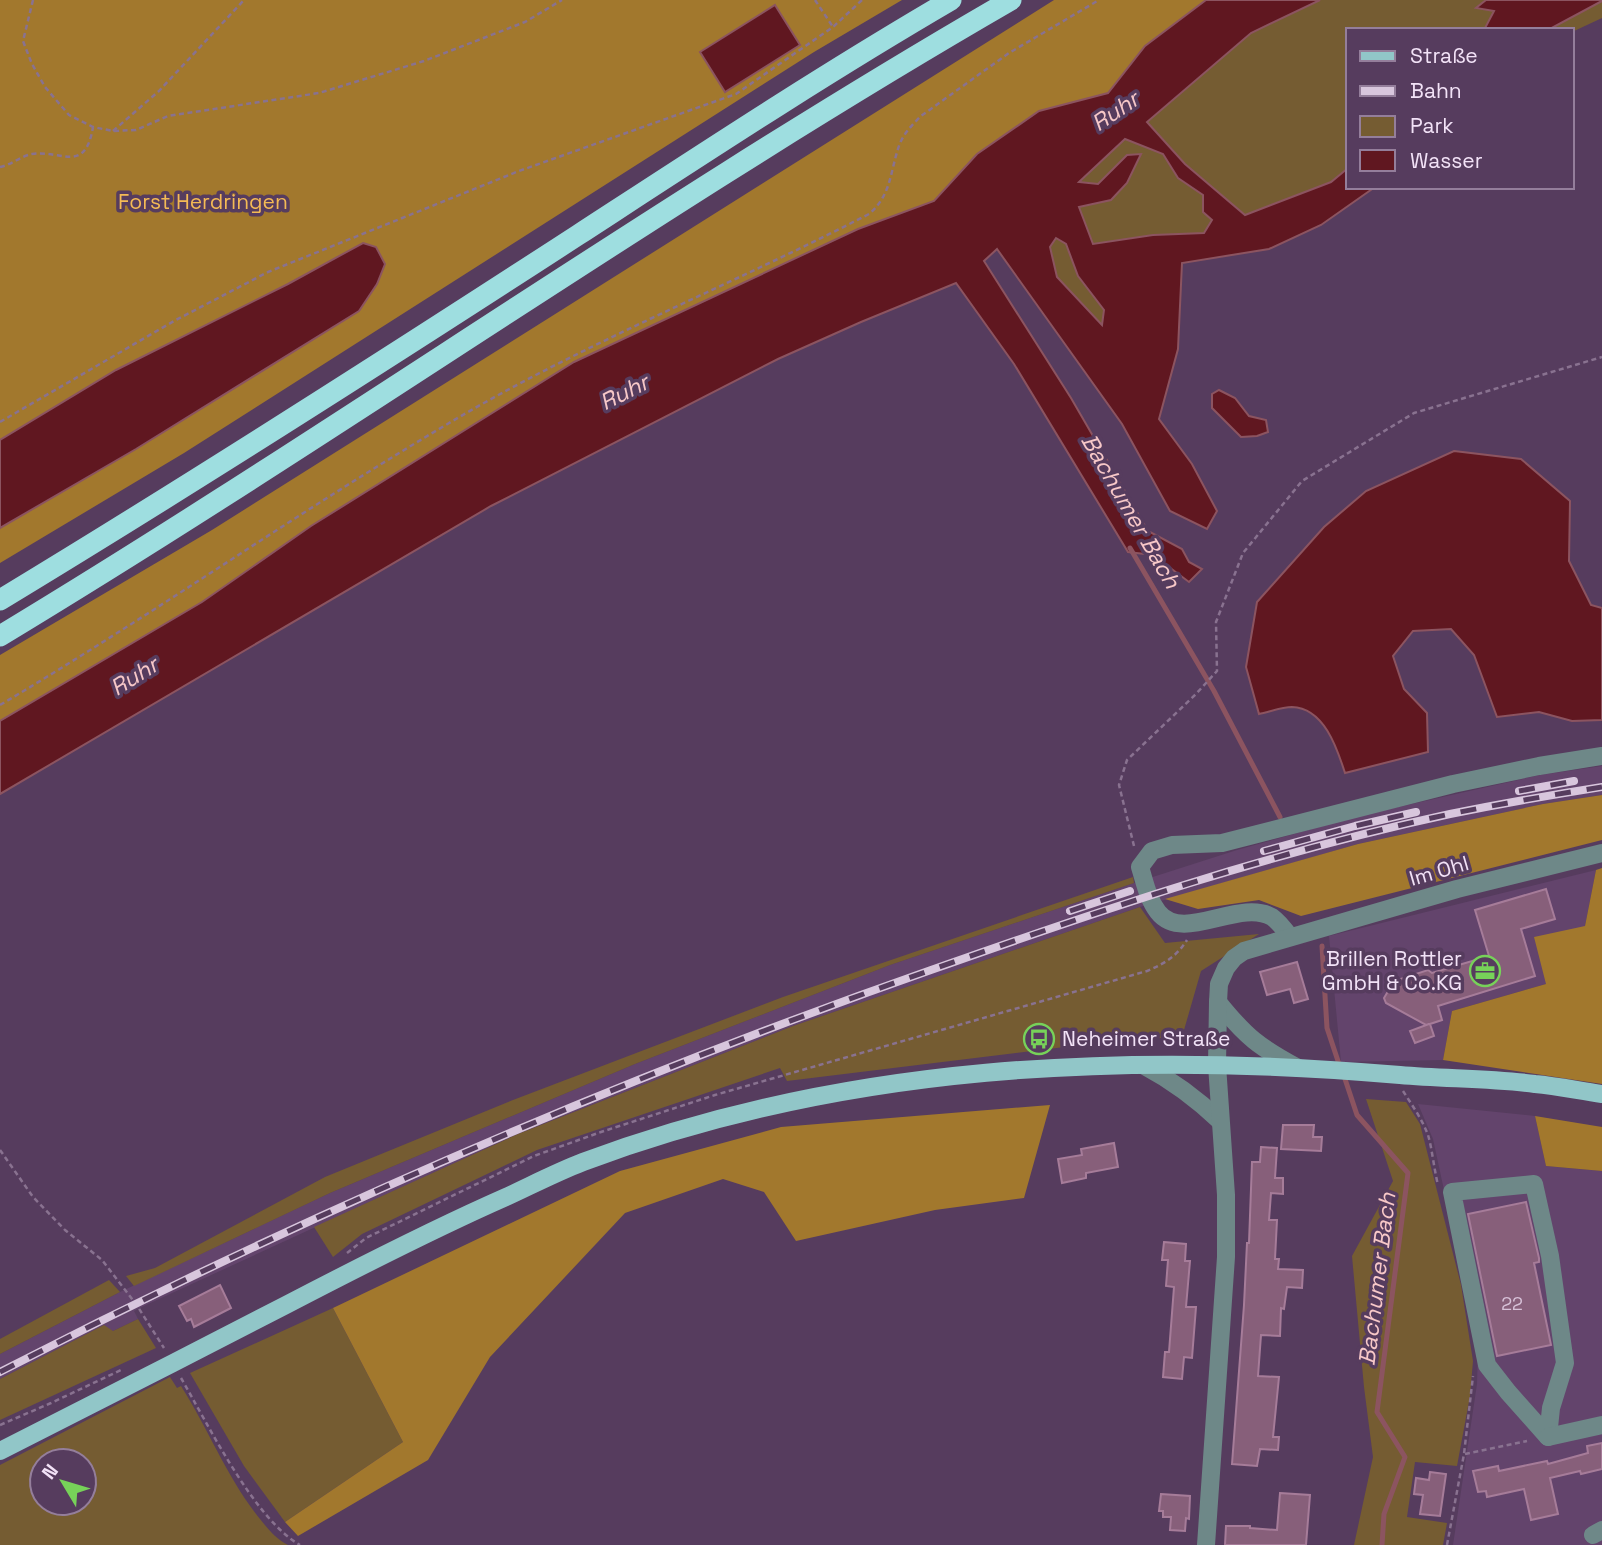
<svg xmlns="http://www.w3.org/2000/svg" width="1602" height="1545" font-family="'Space Grotesk',sans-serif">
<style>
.built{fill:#63446c}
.green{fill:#755c32;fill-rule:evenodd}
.forest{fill:#a2782d}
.water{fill:#601720;stroke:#8c5460;stroke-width:2;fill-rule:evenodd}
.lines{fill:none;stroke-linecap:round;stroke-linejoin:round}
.stream{stroke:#8c5460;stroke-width:5}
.building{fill:#875f7a;stroke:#a67c99;stroke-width:2}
.path{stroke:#897290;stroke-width:2.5;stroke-dasharray:5 3.5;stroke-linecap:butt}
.minor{stroke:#6e8888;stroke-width:18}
.major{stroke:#91c6c8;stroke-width:18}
.highway{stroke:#9edee0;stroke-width:21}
.rail-casing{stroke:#d8c6dd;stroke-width:8}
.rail{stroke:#563c5e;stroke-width:5;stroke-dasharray:16;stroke-linecap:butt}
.labels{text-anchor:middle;stroke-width:7;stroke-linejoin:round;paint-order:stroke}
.number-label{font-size:18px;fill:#d7c1d8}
.park-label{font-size:21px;fill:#f4ba55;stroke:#563c5e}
.street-label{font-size:21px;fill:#f2e2f7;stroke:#563c5e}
.poi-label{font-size:21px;fill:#f2e2f7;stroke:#563c5e;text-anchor:end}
.water-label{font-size:23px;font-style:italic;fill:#f7c8c8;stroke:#563c5e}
</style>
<rect width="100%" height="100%" fill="#563c5e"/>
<g class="built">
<path d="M1602 766V795L1543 804 1358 844 1140 907 793 1026 518 1134 146 1305 134 1311 138 1319 113 1331 103 1326 0 1379V1354L120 1292 330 1193 635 1064 890 965 1134 883 1237 850 1354 817 1540 775Z"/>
<path d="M1596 870 1585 926 1546 984 1452 1011 1443 1060 1341 1062 1329 936Z"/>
<path d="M1418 1104 1535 1116 1546 1166 1602 1171V1545H1453L1477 1384 1478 1348 1433 1139Z"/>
</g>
<g class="green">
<path d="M1320 0H1486L1477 8 1495 10 1484 30H1348V168L1331 182 1245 216 1185 164 1147 122 1251 33Z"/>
<path d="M1602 1V18L1572 32V30H1548Z"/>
<path d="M1125 139 1163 154 1178 178 1203 195 1212 220 1204 233 1153 235 1093 244 1079 207 1111 200 1127 155 1098 184 1079 183Z"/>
<path d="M1056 238 1066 244 1078 276 1104 310 1103 326 1057 277 1050 247Z"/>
<path d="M1133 877 1134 883 890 965 635 1064 330 1193 134 1286 126 1276 155 1268 325 1177 513 1100 783 997Z"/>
<path d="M1140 907 1165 943 1259 934 1201 971 1182 1037 1121 1040 787 1081 780 1068 537 1150 362 1234 333 1257 314 1227 518 1134 793 1026Z"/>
<path d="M1366 1099 1406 1102 1420 1124 1461 1285 1473 1361 1470 1396 1457 1466 1415 1462 1407 1517 1447 1523 1443 1545H1354L1373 1457 1364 1387 1352 1256 1393 1181Z"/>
<path d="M109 1280 120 1292 0 1354V1339Z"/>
<path d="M333 1308 403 1442 285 1522 244 1466 190 1373Z"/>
<path d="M138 1319 156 1348 0 1420V1379L104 1325 113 1331Z"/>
<path d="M170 1377 177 1388 181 1386C209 1430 227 1478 260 1519 268 1529 276 1539 288 1545H0V1465ZM42 1461H84V1503H42Z"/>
</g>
<g class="forest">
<path d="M0 0H902L814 52 184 453 0 563Z"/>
<path d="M1054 0H1206L1145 46 1108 93 1039 111 977 154 934 201 858 229 574 362 311 526 202 602 0 721V655L212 530Z"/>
<path d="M1602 795V840L1301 916 1259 900 1198 909 1165 899 1358 844 1543 804Z"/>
<path d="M1602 868V1084L1443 1060 1452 1011 1546 984 1534 937 1585 926 1596 870Z"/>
<path d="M1050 1105 1024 1198 935 1210 796 1241 764 1192 723 1179 625 1213 490 1357 428 1460 298 1536 285 1522 403 1442 333 1308 620 1171 781 1127Z"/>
<path d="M1535 1116 1602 1127V1171L1546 1166Z"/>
</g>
<g class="water">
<path d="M1206 0H1320L1251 33 1147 122 1185 164 1245 215 1331 182 1348 168V187H1375L1321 225 1269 249 1182 263 1178 349 1159 419 1192 464 1217 511 1207 529 1170 511 1122 424 997 249 984 261 1071 398 1148 531 1182 549 1189 562 1202 569 1189 582 1153 555 1128 552 1014 364 956 283 861 322 778 359 491 506 0 794V721L202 602 311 526 574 362 858 229 934 201 977 154 1039 111 1108 93 1145 46ZM1125 139 1163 154 1178 178 1203 195V212L1212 220 1204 233 1153 235 1093 244 1079 207 1111 200 1127 183 1141 154 1127 155 1098 184 1079 182ZM1056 238 1066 244 1078 276 1104 310 1102 325 1057 277 1050 247Z"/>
<path d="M1486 0H1602V1L1548 30H1484L1494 11 1476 8Z"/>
<path d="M775 5 800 45 725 92 700 52Z"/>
<path d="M363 243 376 247 385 264 377 284 359 311 136 449 0 528V440L116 370 288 284Z"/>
<path d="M1219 390 1235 398 1249 416 1266 420 1268 432 1257 436 1241 437 1212 408V394Z"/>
<path d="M1454 451 1521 459 1570 501 1569 561 1591 605 1602 608V720L1572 721 1539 712 1497 717 1474 655 1451 629 1413 631 1393 656 1404 689 1427 713 1428 752 1345 773C1337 748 1324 708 1292 707 1282 707 1269 712 1259 714L1246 667 1257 602 1324 527 1366 491Z"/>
</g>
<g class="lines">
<g class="stream">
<path d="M1130 548 1214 691 1280 817"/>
<path d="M1322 946 1327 1028 1340 1067"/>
<path d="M1344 1076 1357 1115 1408 1173 1377 1412 1405 1457 1384 1514 1382 1545"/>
</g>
</g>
<g class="building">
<path d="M1546 889 1555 919 1521 929 1535 976 1438 1006 1442 1020 1430 1024 1434 1036 1415 1043 1410 1031 1429 1024 1426 1025 1386 1003 1384 998 1394 981 1428 970 1432 973 1489 956 1475 910Z"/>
<path d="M1297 962 1308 999 1294 1003 1290 989 1267 995 1260 972Z"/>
<path d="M1283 1125H1314L1313 1137H1322L1321 1151 1281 1149Z"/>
<path d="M1114 1143 1118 1167 1086 1173V1178L1062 1183 1058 1159 1082 1155 1081 1149Z"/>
<path d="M1261 1147 1277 1148 1275 1178H1283V1194L1271 1193 1269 1220H1277L1275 1259H1279L1278 1269 1303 1270 1302 1288 1287 1287 1284 1309 1281 1308 1280 1336 1261 1335 1258 1376 1279 1377 1273 1437H1279L1278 1450 1260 1449 1257 1466 1232 1464 1244 1305 1247 1243H1249L1252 1162H1260Z"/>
<path d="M1526 1202 1539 1258V1262L1534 1263 1551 1345 1497 1356 1468 1214Z"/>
<path d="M1164 1242 1186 1244 1185 1261H1190L1186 1307H1196L1192 1358 1184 1357 1182 1379 1163 1377 1165 1352H1169L1174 1287 1166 1286 1168 1260H1162Z"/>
<path d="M220 1285 231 1308 194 1327 191 1319 187 1321 179 1306Z"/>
<path d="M1602 1443V1469L1581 1474 1580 1471 1550 1478 1558 1514 1531 1520 1524 1489 1487 1497 1486 1491 1478 1492 1473 1471 1498 1466 1499 1471 1547 1461 1548 1464 1588 1453 1587 1446Z"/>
<path d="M1430 1472 1446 1474 1440 1516 1420 1514 1423 1495 1414 1494 1416 1478 1429 1480Z"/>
<path d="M1280 1493 1310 1495 1306 1545H1225L1226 1526H1250V1528L1277 1530Z"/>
<path d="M1161 1494 1190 1496 1189 1519 1186 1518 1185 1531 1170 1530 1171 1517H1163V1511H1159Z"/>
</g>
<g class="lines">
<g class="path">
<path d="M33 0 23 41 32 64 45 87 69 115 93 127 113 131 136 130 168 116 319 93 424 61 525 22 562 0"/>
<path d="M815 0 833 27"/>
<path d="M113 131 159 91 244 0"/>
<path d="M0 167C11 165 21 156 32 154 63 150 85 174 93 127"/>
<path d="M0 422 174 321 268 272 519 171 736 94 833 27 862 0"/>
<path d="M0 705C161 610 313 501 475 408 602 336 739 281 869 214 892 195 890 170 900 143 905 132 913 124 921 116L1009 53 1099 0"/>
<path d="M1134 846 1119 785 1127 760 1196 694 1217 671 1216 622 1243 553 1302 481 1414 413 1602 357"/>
<path d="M1403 1091C1412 1105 1422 1119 1428 1135 1432 1148 1434 1169 1438 1185"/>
<path d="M0 1150 33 1197 65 1230 102 1260 136 1304 164 1348"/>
<path d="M347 1253 366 1238 534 1156 601 1132 715 1095 1147 971C1164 964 1177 956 1187 940"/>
<path d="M181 1378C208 1424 254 1519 300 1545"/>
<path d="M0 1425 51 1403 121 1370"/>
<path d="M1465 1454 1527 1441"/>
<path d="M1447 1545 1464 1454 1473 1376"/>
</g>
<g class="minor">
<path d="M1290 937C1285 930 1279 922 1272 917 1239 898 1183 944 1158 912 1148 899 1145 883 1140 867L1152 851 1172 845 1222 843 1453 784 1539 766 1602 756"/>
<path d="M1218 1002C1246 1037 1259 1047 1298 1068"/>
<path d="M1143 1065C1173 1081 1196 1098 1220 1121"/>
<path d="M1534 1184 1550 1256 1565 1363 1551 1408 1548 1437 1508 1392 1487 1365 1452 1192Z"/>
<path d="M1548 1437 1602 1425"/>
<path d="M1593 1535 1602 1530"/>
<path d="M1206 1545 1226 1257V1195L1217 1065 1218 1002 1219 984 1226 968 1234 958 1244 951 1457 889 1602 853"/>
</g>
<path class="major" d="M0 1451C95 1403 191 1354 286 1305 359 1267 431 1230 506 1197 532 1185 557 1172 583 1162 844 1064 1125 1051 1400 1075 1445 1079 1491 1078 1535 1084 1558 1086 1580 1091 1602 1094"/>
<g class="highway">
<path d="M0 600C195 482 387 359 578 235 701 155 824 74 951 0"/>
<path d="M0 636C341 430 666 199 1011 0"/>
</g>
<g class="rail-casing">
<g id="rail">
<path d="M1519 791 1574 781"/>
<path d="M1264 851 1355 826 1416 812"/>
<path d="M1070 911 1130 891"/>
<path d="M0 1372C301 1217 611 1082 931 970 1101 910 1273 852 1450 814 1500 804 1551 795 1602 787"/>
</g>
</g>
<use href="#rail" class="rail"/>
</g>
<defs>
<g id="office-ring" transform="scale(1.575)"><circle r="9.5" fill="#563c5e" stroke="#77d259" stroke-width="1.5"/><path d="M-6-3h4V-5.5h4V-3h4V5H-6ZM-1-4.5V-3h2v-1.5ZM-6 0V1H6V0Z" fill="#77d259"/></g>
<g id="bus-ring" transform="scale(1.575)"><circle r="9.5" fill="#563c5e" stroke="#77d259" stroke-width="1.5"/><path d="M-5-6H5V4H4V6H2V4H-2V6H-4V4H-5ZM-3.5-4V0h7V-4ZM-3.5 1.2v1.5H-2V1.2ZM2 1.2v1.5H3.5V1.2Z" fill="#77d259"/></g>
</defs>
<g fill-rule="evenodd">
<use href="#office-ring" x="1485" y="971"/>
<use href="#bus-ring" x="1039" y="1039"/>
</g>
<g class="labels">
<g class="number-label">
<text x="1512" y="1310">22</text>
</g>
<g class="park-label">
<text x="203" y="209">Forst Herdringen</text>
</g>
<g class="street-label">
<text transform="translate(1439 871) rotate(-16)" y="7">Im Ohl</text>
</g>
<g class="poi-label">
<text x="1462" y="966">Brillen Rottler<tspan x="1462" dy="24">GmbH &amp; Co.KG</tspan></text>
<text x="1062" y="1046" text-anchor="start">Neheimer Straße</text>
</g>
<g class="water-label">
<text transform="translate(1115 111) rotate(-34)" y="8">Ruhr</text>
<text transform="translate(624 392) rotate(-27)" y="8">Ruhr</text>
<text transform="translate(1131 511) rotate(60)" y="8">Bachumer Bach</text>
<text transform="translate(134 676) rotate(-32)" y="8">Ruhr</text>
<text transform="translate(1377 1279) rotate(-83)" y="8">Bachumer Bach</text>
</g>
</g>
<rect x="1346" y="28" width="228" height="161" fill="#563c5e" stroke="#947e9b" stroke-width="2"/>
<rect x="1360" y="51" width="35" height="10" fill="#91c6c8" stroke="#947e9b" stroke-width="2"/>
<text x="1410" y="63" font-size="21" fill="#f2e2f7">Straße</text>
<rect x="1360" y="86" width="35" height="10" fill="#d8c6dd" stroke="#947e9b" stroke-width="2"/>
<text x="1410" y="98" font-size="21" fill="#f2e2f7">Bahn</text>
<rect x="1360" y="116" width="35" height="21" fill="#755c32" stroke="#947e9b" stroke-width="2"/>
<text x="1410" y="133" font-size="21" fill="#f2e2f7">Park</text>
<rect x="1360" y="150" width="35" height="21" fill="#601720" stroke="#947e9b" stroke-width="2"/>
<text x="1410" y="168" font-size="21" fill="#f2e2f7">Wasser</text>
<g transform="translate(63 1482) rotate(308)"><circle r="33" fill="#563c5e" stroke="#947e9b" stroke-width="2"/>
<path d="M0-5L12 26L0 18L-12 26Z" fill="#77d259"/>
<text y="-10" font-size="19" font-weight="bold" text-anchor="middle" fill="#f2e2f7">N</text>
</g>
</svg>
